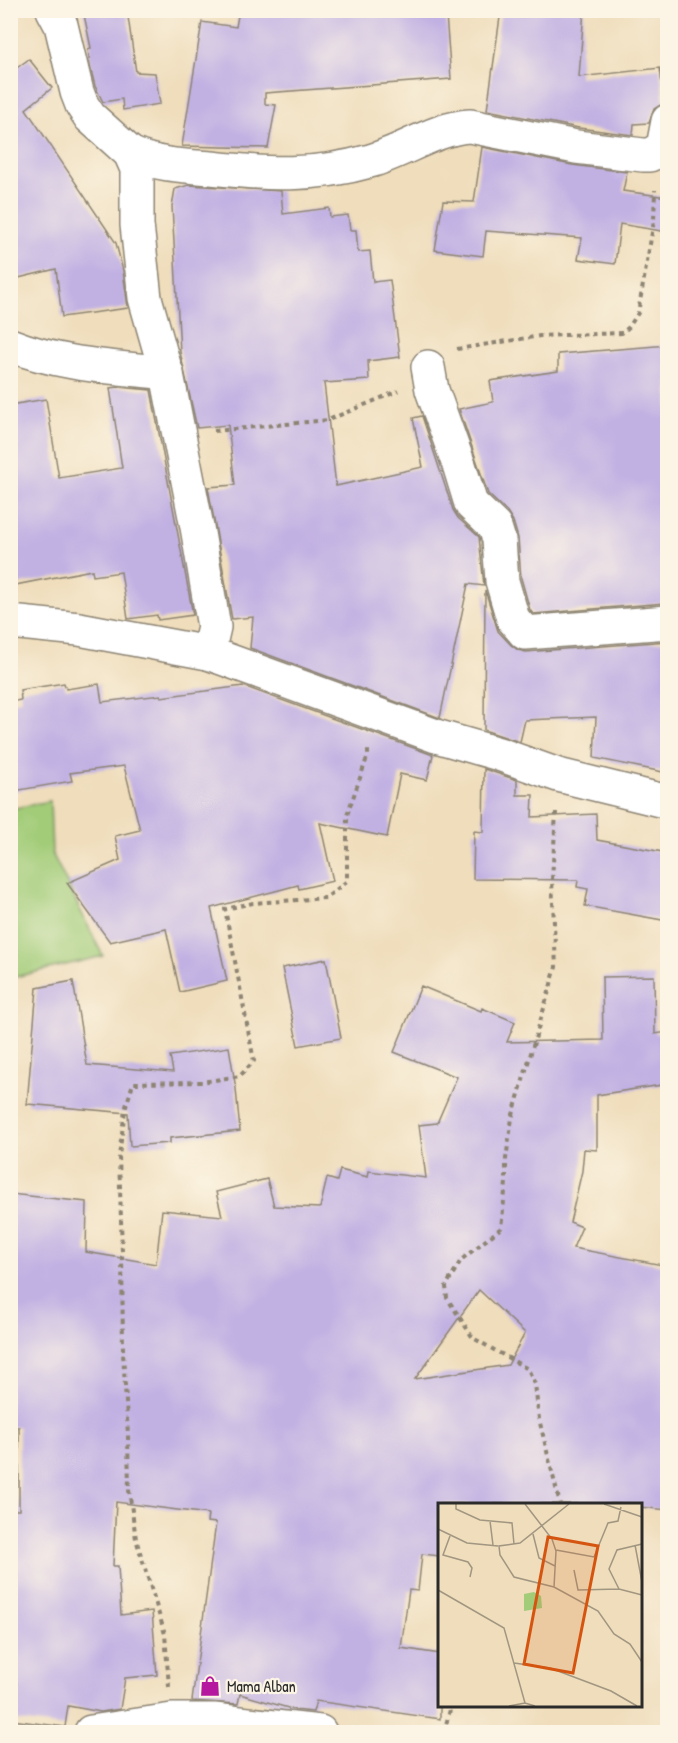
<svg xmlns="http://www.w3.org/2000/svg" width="678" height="1743" font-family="'Patrick Hand',sans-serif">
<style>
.green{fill:#a2cc78;stroke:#667c52;stroke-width:1.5}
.building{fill:#c1b1e3;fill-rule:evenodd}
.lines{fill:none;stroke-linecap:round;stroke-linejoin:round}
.minor-casing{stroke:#8d8473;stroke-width:36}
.path{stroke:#8d8473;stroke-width:4;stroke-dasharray:4.5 4.5;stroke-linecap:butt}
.minor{stroke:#fff;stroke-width:33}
.labels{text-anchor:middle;stroke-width:4.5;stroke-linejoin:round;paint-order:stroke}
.poi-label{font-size:16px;fill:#2b2b2b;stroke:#fcf5e5;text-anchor:start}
.inset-road{fill:none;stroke:#a19681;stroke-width:1.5}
.view{fill:#d5540f;fill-opacity:0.15;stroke:#d5540f;stroke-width:3}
.inset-edge{fill:none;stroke:#2b2b2b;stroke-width:3}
</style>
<rect width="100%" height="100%" fill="#fcf5e5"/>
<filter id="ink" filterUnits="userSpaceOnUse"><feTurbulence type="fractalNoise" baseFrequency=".0167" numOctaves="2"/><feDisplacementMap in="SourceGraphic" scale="12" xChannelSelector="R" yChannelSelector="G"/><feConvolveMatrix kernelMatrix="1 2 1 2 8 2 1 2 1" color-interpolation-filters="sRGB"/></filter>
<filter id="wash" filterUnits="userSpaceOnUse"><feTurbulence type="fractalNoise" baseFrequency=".008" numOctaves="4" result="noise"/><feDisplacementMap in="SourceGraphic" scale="24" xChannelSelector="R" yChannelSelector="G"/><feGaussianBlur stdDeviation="1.35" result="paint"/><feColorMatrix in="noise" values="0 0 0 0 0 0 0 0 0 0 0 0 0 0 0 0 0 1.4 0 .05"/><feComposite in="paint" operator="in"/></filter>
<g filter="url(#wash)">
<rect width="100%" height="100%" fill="#efddbb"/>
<path class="green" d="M50 801 52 853 103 956 11 978 10 804 16 808Z"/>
<g id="blocks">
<g class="building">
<path d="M83 10H127L136 72 155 73 160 104 123 110 122 99 103 102 95 86 90 66 88 49 91 48Z"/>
<path d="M239 10H427L428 16 446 15 451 79 265 93V104L276 105 268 148 182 146 202 22 236 27Z"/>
<path d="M501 10H584L579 77 660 68 664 103 654 109 649 123 634 124 633 135 579 128 487 110Z"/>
<path d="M29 59 52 88 26 109 116 243 123 271 128 308 62 317 56 269 10 280V73Z"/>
<path d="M482 147 572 165 627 172 623 191 668 197V232L620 224 615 264 578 259 582 238 486 231 483 256 435 250 443 201 474 202Z"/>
<path d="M189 185 281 191 283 214 329 208 330 217 348 215 350 230H356L358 252 370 251 373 282 390 280 400 357 368 361 369 380 324 383 336 486 423 467 413 418 422 416 453 510 458 518 479 537 484 586 468 584 440 718 250 648 253 617 232 619 208 487 235 485 228 425 197 428 180 352 172 206 175 189Z"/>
<path d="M668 345V521L665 603 533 614 530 610 521 578 518 538 513 521 508 513 488 494 459 409 493 402 490 381 558 371V354Z"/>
<path d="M118 387 151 390 193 615 158 620 157 615 128 619 121 572 93 576 92 570 10 586V405L46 399 59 478 122 468 110 388Z"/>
<path d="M485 590 498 631 511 645 518 650 526 652 668 641V773L594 758 596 717 525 720 520 742 484 730Z"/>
<path d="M64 683 66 689 99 684 102 702 161 695V697L243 686 433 755 427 780 400 774 387 837 320 823 333 881 299 889 298 885 211 908 227 981 180 992 166 929 110 942 67 883 120 860 115 836 140 830 124 766 70 773 72 781 14 791 10 773V702L21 700 20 690Z"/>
<path d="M484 769 517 780V795H533L532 817 596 814 597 840 668 853V921L585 906 588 889 577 887 578 880 473 879 474 831 483 832Z"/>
<path d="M326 959 341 1038 298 1046 282 968Z"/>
<path d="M654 976 655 1034 668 1032V1084L597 1095V1150L584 1149 582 1171 570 1222 582 1227 573 1248 668 1266V1510L640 1507V1504H440V1556L422 1554 418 1591 409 1590 401 1648 440 1654V1719L316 1701 313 1712 295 1710 240 1694 238 1704 192 1701 216 1523 207 1522 208 1514 116 1502 113 1566H118L121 1615 152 1611 157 1675 125 1678 120 1709 101 1712 68 1706 65 1727 12 1720 17 1684 10 1685V1510H19V1427H10V1194L87 1202 86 1252 156 1264 162 1210 222 1216 216 1192 267 1179 274 1206 320 1208 327 1178 337 1181 340 1170 368 1177 369 1171 426 1178 419 1125 437 1123 457 1077 394 1052 421 986 481 1011 482 1008 515 1022 507 1042 603 1040 602 977ZM479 1290 525 1333 508 1365 415 1379Z"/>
<path d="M73 981 87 1065 173 1072 170 1056 229 1047 236 1089 240 1131 170 1138V1143L130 1146 128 1113 27 1104 37 988Z"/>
</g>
</g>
</g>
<g filter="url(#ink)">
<use href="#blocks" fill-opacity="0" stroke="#8d8473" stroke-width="1.5"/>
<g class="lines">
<g class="minor-casing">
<g id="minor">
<path d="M53 10 61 25 77 92 82 105 90 117 130 153 137 169V225L145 298 168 379 197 527 214 627 208 653"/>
<path d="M130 153C156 165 183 166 211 168 268 174 314 177 370 161 403 152 435 128 470 126L576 147 643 155H650L663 147 668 121"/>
<path d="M10 345C60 365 115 367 167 373"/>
<path d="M428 367 432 390 460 468 471 504 495 527 499 540 502 581 513 619 525 633 668 622"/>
<path d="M10 622 79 629 208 653 436 736 499 754 558 775 668 802"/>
<path d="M91 1732 172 1720H214L320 1732"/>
</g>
</g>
<g class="path">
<path d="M457 349 540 336 622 333 629 327 638 313 654 221 655 190"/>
<path d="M214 431 328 420 398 391"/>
<path d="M556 812 552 880 556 967 512 1118 506 1159V1183L501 1228 461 1260 446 1286 447 1298 473 1338 528 1369 535 1384 539 1419 560 1504"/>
<path d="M169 1687 165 1634 136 1539 129 1490 128 1435 123 1353 122 1252 119 1156 125 1110 133 1083 202 1082 240 1076 254 1061 225 909 253 903 326 898 347 881V815L368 755V750"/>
<path d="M444 1732 451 1706"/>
</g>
<use href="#minor" class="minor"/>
</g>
</g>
<defs>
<g id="shop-bare" transform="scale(1.62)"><path d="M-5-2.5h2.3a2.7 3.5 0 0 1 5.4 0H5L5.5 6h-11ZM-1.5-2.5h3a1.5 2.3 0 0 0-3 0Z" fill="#b5179e" stroke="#fcf5e5" stroke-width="2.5" paint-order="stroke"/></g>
</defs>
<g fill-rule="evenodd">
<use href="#shop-bare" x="210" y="1686"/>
</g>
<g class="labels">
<g class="poi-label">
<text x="227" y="1692">Mama Alban</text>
</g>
</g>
<g transform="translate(438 1503)">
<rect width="204" height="204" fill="#efddbb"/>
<path d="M96 89 103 93 104 105 86 108V91Z" fill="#a2cc78"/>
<path class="inset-road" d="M18 1V6L42 17 74 20 76 41M87 1 114 36 118 48 116 84M131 1 82 40 61 43 62 52 76 74 116 84 160 108 176 131 192 141 204 159M166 1 204 14M52 18 55 42M0 26 29 40 60 43M95 31 101 55 117 63M12 33 5 52 30 59 34 65 32 74M197 42 204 79M118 47 156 54 170 20 180 18 183 4M136 67 140 87 181 86 204 92M181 86 171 66 179 47 204 41M0 87 66 125 87 200M76 160 112 165 173 188 199 203M71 203 87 200 97 203"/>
<path class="view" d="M110 34 160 43 135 170 86 161Z"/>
<rect width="204" height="204" class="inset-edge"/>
</g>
<rect width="678" height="1743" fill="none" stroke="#fcf5e5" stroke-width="36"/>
</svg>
